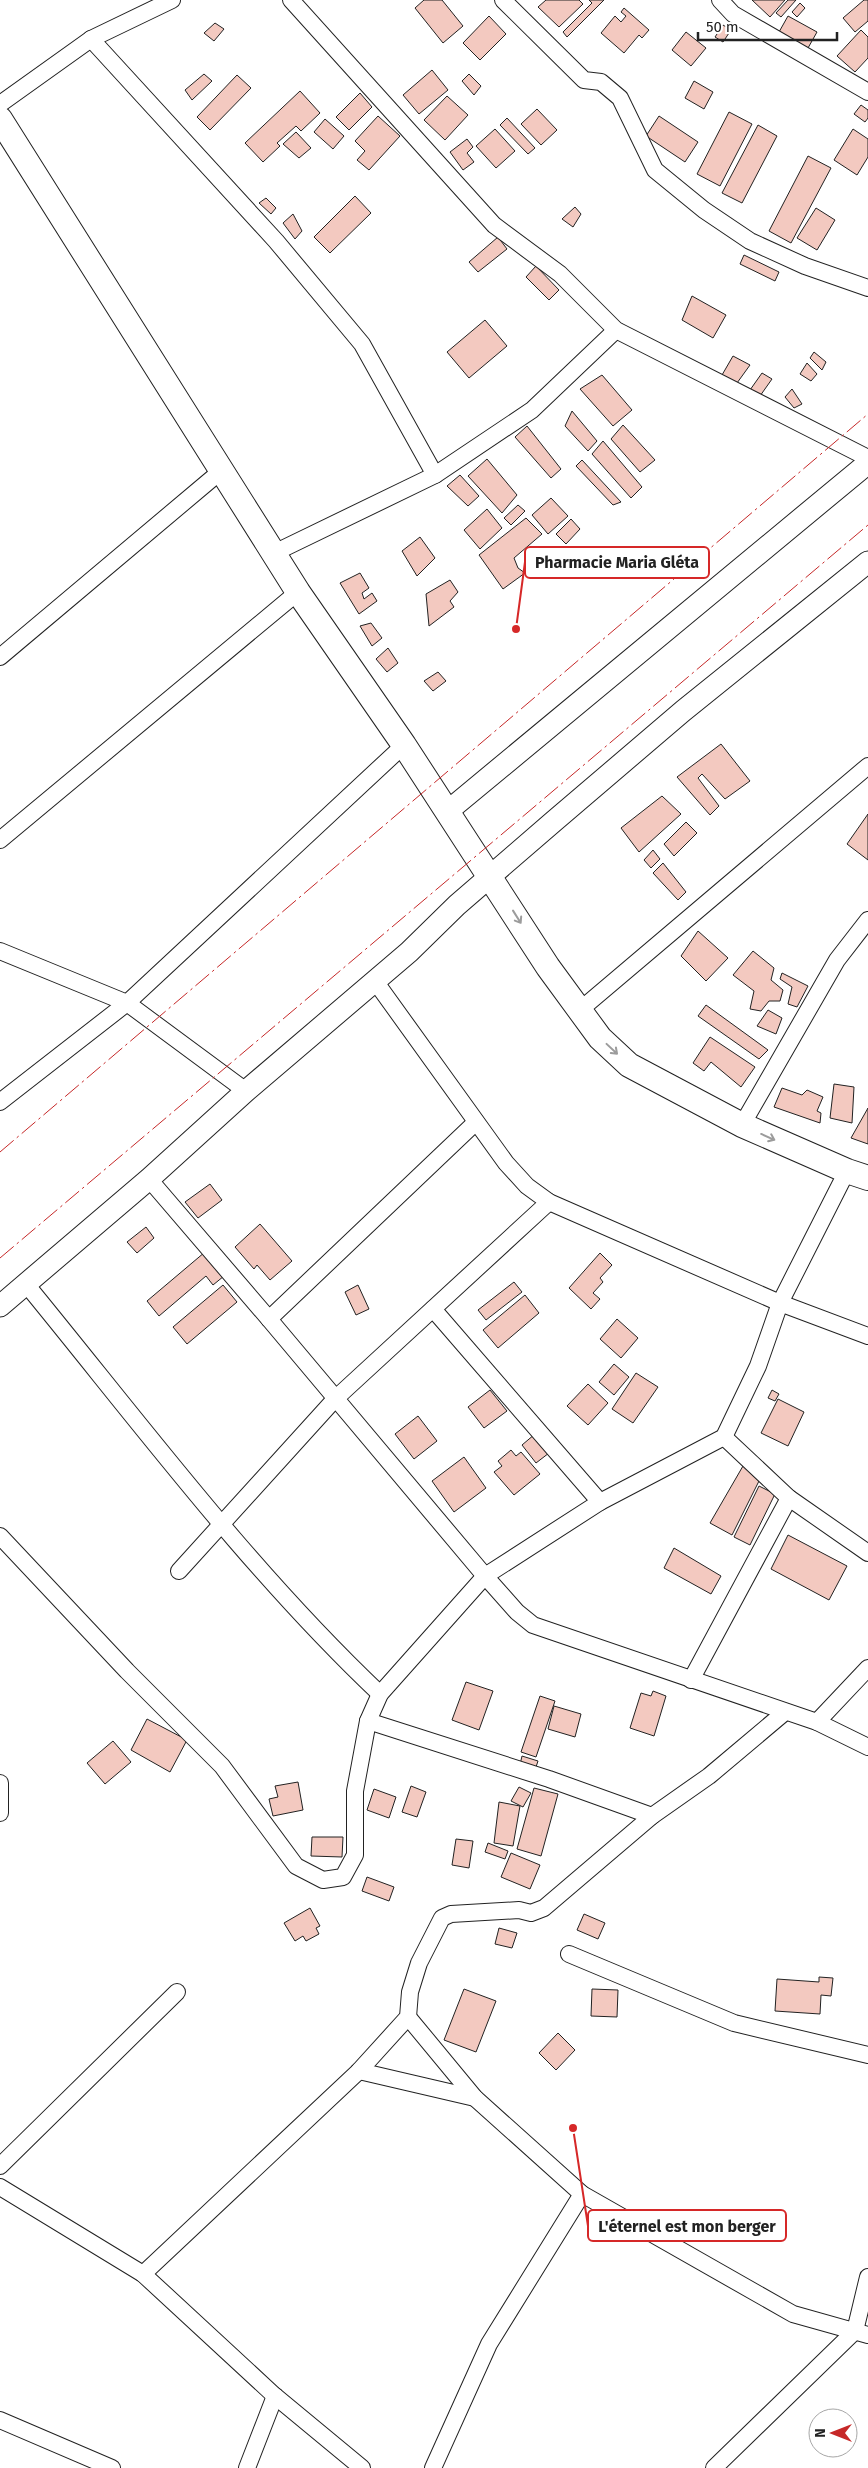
<svg xmlns="http://www.w3.org/2000/svg" width="868" height="2468" font-family="'Fira Sans',sans-serif">
<style>
.building{fill:#f3c9c0;stroke:#222}
.lines{fill:none;stroke-linecap:round;stroke-linejoin:round}
.minor-casing{stroke:#222;stroke-width:18}
.tertiary-casing{stroke:#222;stroke-width:23}
.secondary-casing{stroke:#222;stroke-width:26}
.minor{stroke:#fff;stroke-width:16}
.tertiary{stroke:#fff;stroke-width:21}
.secondary{stroke:#fff;stroke-width:24}
.power{stroke:#c62828;stroke-width:1;stroke-dasharray:18 4 2.5 4;stroke-linecap:butt}
.oneway{stroke:#9c9c9c}
.leader{fill:none;stroke:#d62828;stroke-width:2}
.callout-dot{fill:#d62828;stroke:#fff;stroke-width:2}
.callout{fill:#fff;stroke:#d62828;stroke-width:2}
.callout-label{font-size:16px;text-anchor:middle;font-weight:bold;fill:#222}
</style>
<rect width="100%" height="100%" fill="#fff"/>
<g class="building">
<path d="M424 0H442L463 26 443 43 415 8Z"/>
<path d="M546 0H579L583 4 559 27 538 7Z"/>
<path d="M589 0H604L567 37 563 32 592 3Z"/>
<path d="M752 0H785L770 17Z"/>
<path d="M788 0H796L781 17 776 13Z"/>
<path d="M864 0H868V21L855 32 843 18Z"/>
<path d="M800 3 805 8 797 17 792 12Z"/>
<path d="M624 8 649 30 642 38 639 35 624 53 601 33 615 16 621 22 626 16 621 12Z"/>
<path d="M489 16 506 34 480 60 463 43Z"/>
<path d="M788 16 817 32 808 48 779 32Z"/>
<path d="M215 23 224 29 214 41 204 33Z"/>
<path d="M723 25 731 30 723 42 715 37Z"/>
<path d="M861 30 868 37V58L855 72 837 56Z"/>
<path d="M686 32 706 48 691 66 672 50Z"/>
<path d="M432 70 448 90 419 114 403 95Z"/>
<path d="M204 74 212 81 192 100 185 90Z"/>
<path d="M469 74 481 86 474 95 462 81Z"/>
<path d="M237 75 251 88 210 130 197 117Z"/>
<path d="M694 81 713 92 704 109 685 98Z"/>
<path d="M300 91 320 113 301 131 296 126 277 143 280 146 263 162 245 143Z"/>
<path d="M360 93 372 107 349 130 336 117Z"/>
<path d="M447 96 468 115 445 140 424 120Z"/>
<path d="M861 105 868 110V118L865 122 854 114Z"/>
<path d="M537 109 557 130 541 145 521 124Z"/>
<path d="M729 112 752 124 720 186 697 174Z"/>
<path d="M378 116 400 136 369 170 357 160 365 151 355 141Z"/>
<path d="M659 116 698 142 685 162 646 136Z"/>
<path d="M507 118 535 148 528 154 500 125Z"/>
<path d="M325 119 344 136 333 149 314 132Z"/>
<path d="M758 125 777 136 742 203 722 193Z"/>
<path d="M495 129 515 151 496 168 476 146Z"/>
<path d="M853 129 868 139V157L857 175 834 160Z"/>
<path d="M296 132 311 148 299 158 283 144Z"/>
<path d="M467 139 473 147 467 153 474 162 463 170 450 152Z"/>
<path d="M808 156 831 168 791 243 769 231Z"/>
<path d="M355 196 371 213 330 253 314 237Z"/>
<path d="M266 198 276 208 271 214 259 203Z"/>
<path d="M575 207 581 214 573 227 562 219Z"/>
<path d="M816 208 835 220 817 250 797 238Z"/>
<path d="M293 214 302 231 295 239 283 223Z"/>
<path d="M498 237 507 249 478 272 469 262Z"/>
<path d="M744 255 779 272 775 281 740 264Z"/>
<path d="M536 266 559 290 549 300 526 277Z"/>
<path d="M692 296 726 315 713 338 682 320Z"/>
<path d="M485 320 507 346 469 378 447 352Z"/>
<path d="M814 352 826 362 822 370 810 358Z"/>
<path d="M733 356 750 365 737 383 722 375Z"/>
<path d="M807 363 817 374 811 381 800 374Z"/>
<path d="M762 373 772 379 760 396 750 390Z"/>
<path d="M602 375 632 410 613 426 580 389Z"/>
<path d="M792 389 802 404 794 408 785 397Z"/>
<path d="M572 411 597 441 588 451 565 426Z"/>
<path d="M623 425 655 460 640 472 611 439Z"/>
<path d="M527 426 561 469 551 478 515 437Z"/>
<path d="M603 441 642 487 631 498 592 454Z"/>
<path d="M487 459 517 495 502 513 468 476Z"/>
<path d="M582 460 621 502 613 505 576 466Z"/>
<path d="M460 475 479 496 468 506 447 486Z"/>
<path d="M551 498 568 516 548 534 532 515Z"/>
<path d="M518 505 525 511 511 525 504 518Z"/>
<path d="M487 509 502 528 480 549 464 530Z"/>
<path d="M526 518 542 534 514 558 518 568 525 573 503 589 479 555Z"/>
<path d="M571 519 580 529 566 544 556 534Z"/>
<path d="M420 537 435 558 417 576 402 551Z"/>
<path d="M360 573 369 588 362 593 364 599 372 593 377 601 359 614 340 583Z"/>
<path d="M450 580 458 592 450 601 454 607 429 626 426 594Z"/>
<path d="M371 623 382 638 372 646 360 626Z"/>
<path d="M388 648 398 663 387 672 376 659Z"/>
<path d="M438 672 446 681 433 691 424 681Z"/>
<path d="M721 744 750 781 725 799 702 774 698 778 719 806 710 815 677 777Z"/>
<path d="M662 796 681 814 639 852 621 828Z"/>
<path d="M868 814V860L847 844Z"/>
<path d="M686 822 697 833 674 856 664 844Z"/>
<path d="M653 850 660 859 651 868 644 860Z"/>
<path d="M663 863 686 892 678 900 653 873Z"/>
<path d="M698 931 728 958 706 981 681 956Z"/>
<path d="M753 951 774 968 771 980 783 990 780 1001H769L761 1011 750 1009 754 991 733 975Z"/>
<path d="M782 973 808 986 797 1007 788 1004 792 987 780 979Z"/>
<path d="M706 1005 768 1050 759 1059 698 1016Z"/>
<path d="M768 1010 782 1018 776 1034 757 1026Z"/>
<path d="M710 1037 755 1067 741 1087 711 1062 704 1071 693 1063Z"/>
<path d="M834 1084 854 1087 852 1123 830 1118Z"/>
<path d="M782 1088 802 1095 807 1090 823 1097 817 1111 821 1113 820 1123 774 1107Z"/>
<path d="M868 1108V1144L851 1138Z"/>
<path d="M210 1184 222 1200 198 1218 185 1202Z"/>
<path d="M260 1224 292 1261 270 1280 257 1265 254 1269 235 1247Z"/>
<path d="M146 1227 154 1238 137 1253 127 1242Z"/>
<path d="M205 1252 224 1276 213 1285 206 1276 159 1316 147 1301Z"/>
<path d="M600 1253 612 1265 600 1278 603 1282 593 1293 600 1299 591 1309 569 1288Z"/>
<path d="M514 1282 522 1292 486 1320 478 1310Z"/>
<path d="M223 1285 237 1302 187 1344 173 1327Z"/>
<path d="M358 1285 369 1309 356 1315 345 1292Z"/>
<path d="M525 1295 539 1313 498 1348 483 1330Z"/>
<path d="M617 1319 638 1338 621 1358 600 1339Z"/>
<path d="M614 1364 629 1377 614 1395 599 1382Z"/>
<path d="M636 1373 658 1387 633 1423 612 1409Z"/>
<path d="M588 1384 608 1403 588 1425 567 1406Z"/>
<path d="M490 1390 507 1411 484 1428 468 1407Z"/>
<path d="M772 1390 779 1394 775 1401 768 1398Z"/>
<path d="M778 1399 804 1412 788 1446 761 1433Z"/>
<path d="M418 1416 437 1441 414 1459 395 1434Z"/>
<path d="M535 1434 549 1453 536 1463 522 1445Z"/>
<path d="M511 1450 516 1456 521 1452 540 1474 514 1495 494 1472 502 1466 498 1461Z"/>
<path d="M464 1457 486 1488 454 1512 432 1481Z"/>
<path d="M743 1466 759 1481 732 1535 710 1523Z"/>
<path d="M759 1486 775 1494 750 1545 734 1537Z"/>
<path d="M788 1535 847 1566 829 1600 771 1569Z"/>
<path d="M674 1548 721 1576 711 1594 664 1568Z"/>
<path d="M466 1682 493 1691 479 1730 452 1720Z"/>
<path d="M653 1691 666 1696 654 1736 630 1728 641 1693 651 1696Z"/>
<path d="M540 1696 555 1701 536 1757 521 1752Z"/>
<path d="M554 1706 581 1714 575 1737 548 1729Z"/>
<path d="M147 1719 187 1740 170 1772 131 1750Z"/>
<path d="M113 1741 131 1762 105 1784 87 1763Z"/>
<path d="M522 1756 538 1761 534 1773 519 1769Z"/>
<path d="M298 1782 303 1810 273 1816 269 1799 278 1797 275 1786Z"/>
<path d="M411 1786 426 1792 417 1817 402 1812Z"/>
<path d="M519 1787 531 1793 523 1807 511 1801Z"/>
<path d="M534 1788 558 1794 541 1856 517 1849Z"/>
<path d="M374 1789 396 1797 389 1818 367 1810Z"/>
<path d="M499 1802 520 1806 513 1846 494 1843Z"/>
<path d="M312 1837H343L342 1857 311 1856Z"/>
<path d="M456 1839 473 1841 469 1868 452 1865Z"/>
<path d="M488 1843 508 1851 505 1859 485 1852Z"/>
<path d="M511 1853 540 1865 530 1889 501 1877Z"/>
<path d="M367 1877 394 1887 389 1901 362 1891Z"/>
<path d="M310 1908 320 1926 316 1928 319 1934 306 1941 303 1936 295 1941 284 1923Z"/>
<path d="M584 1914 605 1923 598 1939 577 1930Z"/>
<path d="M499 1928 517 1933 512 1948 495 1944Z"/>
<path d="M819 1977 833 1978 831 1996 821 1995 820 2014 775 2011 777 1979 819 1982Z"/>
<path d="M464 1989 496 2001 476 2052 444 2040Z"/>
<path d="M592 1989 618 1990 617 2017 591 2016Z"/>
<path d="M558 2033 575 2050 556 2070 539 2053Z"/>
</g>
<g class="lines">
<g class="minor-casing">
<g id="minor">
<path d="M291 0 494 225 560 274 616 330 868 458"/>
<path d="M503 0 584 80 601 82 620 98 655 170 704 210 750 241 805 266 868 288"/>
<path d="M720 0 733 14 868 92"/>
<path d="M91 39 276 241 362 344 435 475"/>
<path d="M0 104 91 39 172 0"/>
<path d="M274 553 435 475 532 410 616 330"/>
<path d="M0 657 221 471"/>
<path d="M0 840 298 592"/>
<path d="M0 951 127 1003 246 1091"/>
<path d="M375 981 506 1163 527 1186 549 1202 780 1303 868 1336"/>
<path d="M580 1010 868 766"/>
<path d="M0 1102 127 1003 404 745"/>
<path d="M742 1125 837 960 868 920"/>
<path d="M149 1179 269 1319 485 1576 517 1612 533 1625 817 1722 868 1747"/>
<path d="M26 1284C140 1423 249 1570 380 1694"/>
<path d="M433 1309 600 1502"/>
<path d="M269 1319 476 1122"/>
<path d="M724 1437 789 1498 868 1553"/>
<path d="M0 1536 127 1671 222 1766 296 1866 323 1880 343 1877 355 1855V1791L368 1721 380 1694 485 1576 600 1502 724 1437 758 1366 780 1303 847 1171"/>
<path d="M179 1571 335 1399 549 1202"/>
<path d="M691 1680 789 1498"/>
<path d="M368 1721 549 1779 652 1816"/>
<path d="M817 1722 868 1668"/>
<path d="M0 1783V1813"/>
<path d="M569 1954 734 2023 868 2055"/>
<path d="M408 2017 475 2098 582 2194 793 2314 868 2335"/>
<path d="M359 2071 475 2098"/>
<path d="M0 2166 177 1992"/>
<path d="M0 2187 143 2274 275 2396 362 2468"/>
<path d="M143 2274 359 2071 408 2017 410 1992 419 1963 442 1918 451 1914 519 1910 531 1913 544 1908 652 1816 709 1776 785 1712"/>
<path d="M0 2420 112 2468"/>
<path d="M247 2468 275 2396"/>
<path d="M433 2468 489 2344 582 2194"/>
<path d="M714 2468 855 2331 868 2277"/>
</g>
</g>
<g class="tertiary-casing">
<g id="tertiary">
<path d="M448 811 868 463"/>
<path d="M0 1306 149 1179 246 1091 409 952 457 905 553 822 683 711 868 562"/>
</g>
</g>
<g class="secondary-casing">
<path id="secondary" d="M0 119 298 592 404 745 548 967 600 1038 629 1065 742 1125 847 1171 868 1178"/>
</g>
<use href="#minor" class="minor"/>
<use href="#tertiary" class="tertiary"/>
<use href="#secondary" class="secondary"/>
<g class="power">
<path d="M0 1152 868 414"/>
<path d="M0 1258 868 525"/>
</g>
</g>
<defs><path id="oneway-shaft" d="M-6 0H5M1.5-3L5.5 0L1.5 3" fill="none" stroke-width="1.6" stroke-linecap="round" stroke-linejoin="round" transform="scale(1.25)"/></defs>
<g class="oneway">
<use href="#oneway-shaft" transform="translate(517 917) rotate(58)"/>
<use href="#oneway-shaft" transform="translate(612 1049) rotate(43)"/>
<use href="#oneway-shaft" transform="translate(768 1137) rotate(24)"/>
</g>
<path class="leader" d="M516 629L525 562M573 2128L588 2226"/>
<g class="callout-dot">
<circle cx="516" cy="629" r="5"/>
<circle cx="573" cy="2128" r="5"/>
</g>
<g class="callout">
<rect x="525" y="547" width="184" height="31" rx="5"/>
<rect x="588" y="2210" width="198" height="31" rx="5"/>
</g>
<g class="callout-label">
<text x="617" y="568">Pharmacie Maria Gléta</text>
<text x="687" y="2232">L'éternel est mon berger</text>
</g>
<g transform="translate(833 2433) rotate(270)"><circle r="24" fill="#ffffff" stroke="#a7a7a7"/>
<path d="M0-4L9 19L0 12L-9 19Z" fill="#c62828"/>
<text y="-8" font-size="14" font-weight="bold" text-anchor="middle" fill="#222222">N</text>
</g>
<path d="M698 32v8h139v-8" fill="none" stroke="#222222" stroke-width="2.5"/>
<text x="706" y="32" font-size="15" fill="#222222" stroke="#ffffff" stroke-width="4" paint-order="stroke">50 m</text>
</svg>
